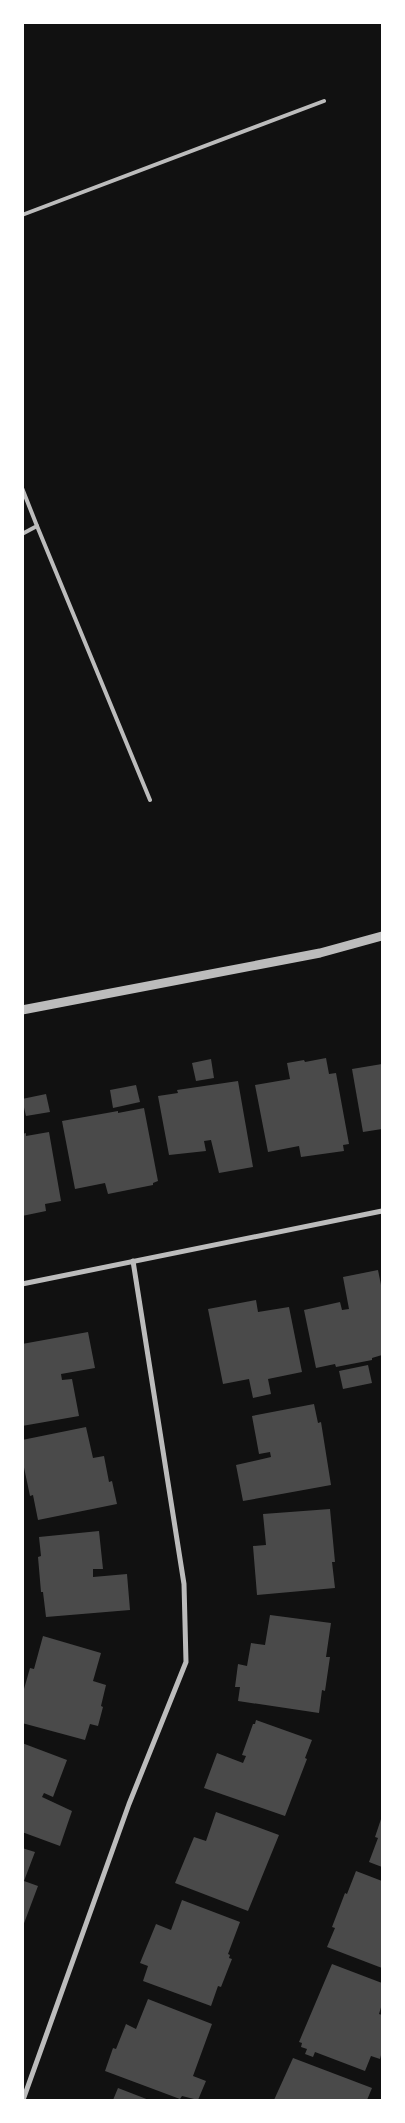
<svg xmlns="http://www.w3.org/2000/svg" width="405" height="2123" font-family="'Space Grotesk',sans-serif">
<style>
.building{fill:#4a4a4a}
.lines{fill:none;stroke-linecap:round;stroke-linejoin:round}
.service{stroke:#bcbcbc;stroke-width:4}
.minor{stroke:#bcbcbc;stroke-width:5}
.tertiary{stroke:#bcbcbc;stroke-width:9}
</style>
<rect width="100%" height="100%" fill="#111"/>
<g class="building">
<path d="M326 1058 329 1074 336 1073 349 1144 343 1145 344 1151 301 1157 299 1146 268 1152 255 1085 290 1079 287 1063 304 1060 305 1062Z"/>
<path d="M211 1059 214 1078 196 1081 192 1063Z"/>
<path d="M382 1064V1129L363 1132 352 1069Z"/>
<path d="M238 1081 253 1167 219 1173 211 1140 204 1141 206 1151 169 1155 158 1096 178 1093 177 1090Z"/>
<path d="M136 1085 140 1102 113 1108 110 1090Z"/>
<path d="M46 1094 50 1112 26 1116 22 1099Z"/>
<path d="M144 1108 158 1181 153 1183V1185L108 1194 105 1183 75 1189 62 1121 118 1111V1113Z"/>
<path d="M49 1132 61 1201 45 1204 46 1211 22 1216V1134L26 1133V1136Z"/>
<path d="M378 1270 382 1290V1355L372 1358V1360L336 1367 335 1364 316 1368 304 1310 340 1302 342 1310 349 1309 343 1277Z"/>
<path d="M256 1300 258 1312 289 1307 302 1372 268 1379 271 1394 253 1398 249 1379 223 1384 208 1309Z"/>
<path d="M88 1332 95 1368 61 1374 62 1380 72 1379 79 1416 22 1426V1344Z"/>
<path d="M368 1365 372 1383 343 1389 339 1371Z"/>
<path d="M314 1404 318 1423 321 1422 331 1485 243 1501 236 1465 271 1457 270 1452 259 1454 252 1416Z"/>
<path d="M86 1427 93 1458 104 1456 109 1482 112 1481 117 1504 38 1520 33 1495 30 1496 22 1458V1440Z"/>
<path d="M330 1509 335 1562H332L335 1588 257 1595 253 1546 266 1545 263 1514Z"/>
<path d="M99 1531 103 1569H93V1577L127 1574 130 1610 46 1617 43 1592H41L38 1557 41 1556 39 1537Z"/>
<path d="M270 1615 331 1623 326 1657H330L325 1691 322 1690 319 1713 238 1701 240 1687H235L238 1664 247 1666 251 1643 265 1645Z"/>
<path d="M43 1636 101 1653 93 1681 106 1685 101 1706 103 1707 98 1726 90 1724 85 1740 22 1723V1696L30 1668 34 1669Z"/>
<path d="M256 1720 312 1740 305 1758 307 1759 285 1816 204 1788 217 1753 243 1763 246 1756 242 1755 253 1724H255Z"/>
<path d="M22 1743 67 1760 53 1797 44 1793 42 1797 72 1811 60 1846 22 1832Z"/>
<path d="M216 1812 279 1835 248 1911 175 1883 194 1837 206 1841Z"/>
<path d="M382 1816V1867L369 1862 378 1838 375 1837Z"/>
<path d="M22 1848 35 1852 24 1881 38 1886 23 1926Z"/>
<path d="M356 1871 382 1881V1968L327 1947 335 1928 332 1927 345 1893 347 1894Z"/>
<path d="M182 1900 240 1922 228 1954 230 1955 229 1958 232 1959 221 1987 218 1986 211 2006 143 1981 148 1966 140 1963 156 1924 171 1930Z"/>
<path d="M332 1964 382 1983V2004L379 2014 382 2015V2051L380 2059 371 2056 365 2071 315 2052 313 2057 305 2054 307 2049 301 2047 302 2043 299 2042Z"/>
<path d="M148 1999 212 2024 193 2076 206 2081 198 2100 182 2096 180 2099 105 2071 113 2048 116 2049 126 2024 136 2029Z"/>
<path d="M293 2058 372 2088 367 2100H274Z"/>
<path d="M118 2088 149 2100H113Z"/>
</g>
<g class="lines">
<g class="service">
<path d="M22 215 324 101"/>
<path d="M22 488 37 526 22 534"/>
<path d="M37 526 150 800"/>
</g>
<g class="minor">
<path d="M22 1284 382 1211"/>
<path d="M23 2100 129 1804 186 1662 184 1584 133 1261"/>
</g>
<path class="tertiary" d="M22 1010 320 953 382 936"/>
</g>
<rect width="405" height="2123" fill="none" stroke="#ffffff" stroke-width="48"/>
</svg>
